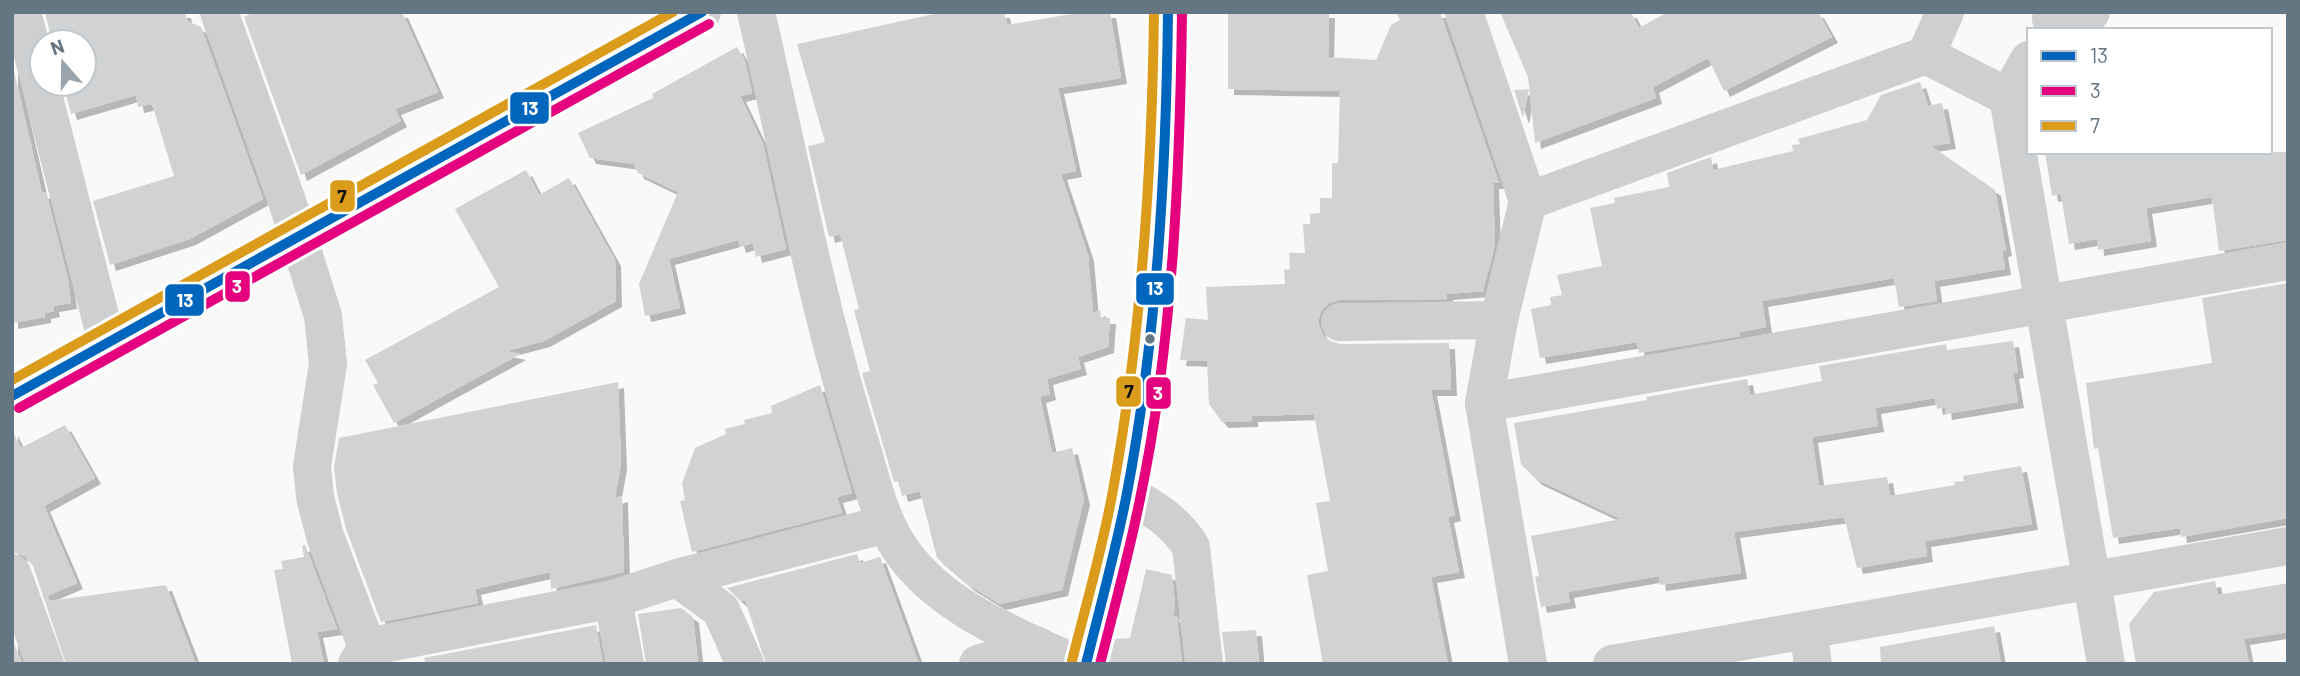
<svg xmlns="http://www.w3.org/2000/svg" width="2300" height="676" font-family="Barlow,sans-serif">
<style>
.building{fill:#d0d2d3;filter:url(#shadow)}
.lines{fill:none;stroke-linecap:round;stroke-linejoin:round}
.minor{stroke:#cecfd0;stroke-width:38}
.bus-1-casing{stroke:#fff;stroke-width:16}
.bus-2-casing{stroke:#fff;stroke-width:16}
.bus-3-casing{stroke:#fff;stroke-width:16}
.bus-1{stroke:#0065bd;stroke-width:10}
.bus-2{stroke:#e5007d;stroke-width:10}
.bus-3{stroke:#da9c1a;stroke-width:10}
.bus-dot{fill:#657683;stroke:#fff;stroke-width:2.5}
.line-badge{stroke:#fff;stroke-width:2.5}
.badge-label{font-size:19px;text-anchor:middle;font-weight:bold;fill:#fff}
.pale-badge-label{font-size:19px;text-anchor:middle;font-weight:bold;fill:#111}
</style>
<defs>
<filter id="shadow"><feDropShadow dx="6" dy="6" stdDeviation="0" flood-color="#0004"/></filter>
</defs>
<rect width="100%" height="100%" fill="#f9f9f9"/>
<g class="building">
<path d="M45 12H185L187 21 201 27 263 199 190 239 110 265 93 201 174 176 152 104 138 107 136 95 71 114 63 84H84V42H52Z"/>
<path d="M254 12H402L438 92 395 109 401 121 301 175 244 17Z"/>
<path d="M943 12H1004L1007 25 1083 12H1110L1121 78 1058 88 1076 171 1061 174 1088 255 1093 313 1100 310 1101 318H1110L1108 347 1078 357 1081 369 1047 379 1050 394 1040 397 1052 453 1072 448 1084 499 1062 590 1000 604 970 586 937 558 920 491 902 496 898 481 894 482 862 373 870 371 854 310 859 309 840 234 829 237 825 220 808 146 825 142 797 44Z"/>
<path d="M1228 12H1329L1328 57 1376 60 1391 25 1400 20 1396 12H1440L1499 183H1493L1495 244 1483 291 1447 294V299L1339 300 1329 303 1321 311 1318 322 1322 334 1330 341 1340 344 1449 343 1451 390H1431L1455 515 1448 517 1459 572 1431 577 1448 664H1323L1307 575 1328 571 1316 503 1330 501 1314 414 1252 416V421L1222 422 1209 404 1207 361 1180 360 1186 318 1208 320 1206 287 1285 284 1284 270 1290 269 1289 253H1305L1303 224H1310V214L1320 213V198H1332V163H1338L1340 91 1228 89Z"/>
<path d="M1500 12H1631L1639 28 1668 12H1818L1832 37 1724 91 1708 58 1653 87 1656 98 1535 143 1528 77Z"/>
<path d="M737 47 745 61 752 93 740 96 763 144 786 249 756 257 753 243 740 247 738 240 669 259 680 308 645 316 639 284 678 192 638 173 634 164 590 158 578 133 653 98 652 94Z"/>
<path d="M12 62 42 193 46 192 68 279 71 303 53 306 54 311 45 313V317L12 323Z"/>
<path d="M1920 82 1928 106 1942 103 1950 143 1931 146 1995 190 2006 250 2002 251 2005 269 1934 281 1937 301 1899 307 1894 278 1762 301 1766 327 1740 332V336L1639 353 1637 342 1540 358 1531 309 1551 305 1550 297 1562 295 1557 275 1602 266 1590 208 1615 203 1614 198 1669 187 1667 173 1711 157 1713 170 1793 151 1792 145 1800 144 1798 139 1867 120 1881 95Z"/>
<path d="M1529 89 1523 118 1514 90Z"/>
<path d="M2045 152H2288V240L2219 251 2212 197 2146 208 2151 241 2098 250 2097 239 2069 244 2061 194 2052 196Z"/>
<path d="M526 170 539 195 569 178 615 260 616 301 544 341 506 351 520 354 394 423 373 385 378 383 365 360 499 287 455 209Z"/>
<path d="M2288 283V518L2181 537 2180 528 2113 538 2098 448 2094 449 2086 383 2212 363 2202 298Z"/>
<path d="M2013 341 2018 372 2013 373 2018 402 1946 414 1945 407 1937 409 1935 398 1875 408 1878 426 1812 437 1819 486 1887 477 1890 496 1955 485 1954 482 1964 481 1963 476 2021 466 2032 524 1925 541 1927 556 1857 568 1844 517 1734 532 1741 573 1660 585 1659 576 1568 592 1570 602 1541 607 1535 577 1539 576 1531 536 1621 519 1536 479 1521 464 1514 423 1647 400 1646 397 1747 379 1750 395 1822 381 1819 366 1946 344 1947 350Z"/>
<path d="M618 382 621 463 615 498 622 496 624 572 551 589 550 572 475 589 478 603 381 622 346 529 337 493 334 467 339 438Z"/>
<path d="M820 385 852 493 837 497 842 513 692 552 680 501 685 500 682 483 695 448 726 434 725 429 745 424 744 420 772 413 771 406Z"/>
<path d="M65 425 95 478 44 506 77 583 47 596 49 601 166 585 196 664H66L33 566 25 556 12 552V430L21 448Z"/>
<path d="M305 545 337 629 317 632 324 664H292L274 570 283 569 281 561 304 557 302 546Z"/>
<path d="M857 554 860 563 880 557 919 664H766L745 600 741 601 727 588Z"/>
<path d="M1146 569 1172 575 1175 605 1173 616 1177 617 1182 664H1109L1115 639 1130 638Z"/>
<path d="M2215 581 2218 595 2288 583V632L2244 639 2249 664H2136L2129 624 2154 592Z"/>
<path d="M681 608 693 617 698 664H646L638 614Z"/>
<path d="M596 625 603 664H426L424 658Z"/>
<path d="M1994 626 2001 664H1881L1880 647Z"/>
<path d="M1256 630 1259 664H1226L1222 632Z"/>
<path d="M12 638 22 664H12Z"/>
</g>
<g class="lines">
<g class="minor">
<path d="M22 12 107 343"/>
<path d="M219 12 287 201 323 316 328 364 312 466 315 497 325 536 367 647"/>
<path d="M756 12C789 154 815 297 858 436 870 473 878 517 901 550 941 608 1015 636 1077 664"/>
<path d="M1464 12 1528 201 1499 320 1484 403 1528 664"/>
<path d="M2051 19 2091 12"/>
<path d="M1926 55 2008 97 2029 60"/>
<path d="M2008 97 2106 664"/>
<path d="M1528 201 1926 55 1945 12"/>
<path d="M1340 322 1499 320"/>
<path d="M12 396 702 12"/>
<path d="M1484 403 2288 261"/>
<path d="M1127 494C1153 508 1175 521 1191 547L1204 664"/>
<path d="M12 573 45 664"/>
<path d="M677 578 721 610 745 664"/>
<path d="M613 599 625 664"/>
<path d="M1808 630 1813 664"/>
<path d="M357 664 367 647 613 599 677 578 886 524"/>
<path d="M978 664 1038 646"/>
<path d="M1086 664 1127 494 1150 339 1166 142 1168 12"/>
<path d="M1612 664 2288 546"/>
</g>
<g class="bus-1-casing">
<g id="bus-1">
<path d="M12 396 702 12"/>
<path d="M1086 664C1100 607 1116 550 1127 493 1157 335 1166 173 1168 12"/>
</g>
</g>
<g class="bus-2-casing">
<g id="bus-2">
<path d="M19 408 709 24"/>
<path d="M1100 664C1114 609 1129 554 1140 499 1173 343 1180 170 1182 12"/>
</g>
</g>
<g class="bus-3-casing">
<g id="bus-3">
<path d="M12 380 673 12"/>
<path d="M1072 661C1086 604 1103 547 1113 490 1142 332 1152 172 1154 12"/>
</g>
</g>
<use href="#bus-1" class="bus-1"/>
<use href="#bus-2" class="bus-2"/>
<use href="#bus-3" class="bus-3"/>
</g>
<circle class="bus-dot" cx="1150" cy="339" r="6"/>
<g class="line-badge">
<rect x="509" y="91" width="41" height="34" rx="7" fill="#0065bd"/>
<rect x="329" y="179" width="27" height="34" rx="7" fill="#da9c1a"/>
<rect x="224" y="270" width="27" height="33" rx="7" fill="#e5007d"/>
<rect x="1135" y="272" width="40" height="34" rx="7" fill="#0065bd"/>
<rect x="164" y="283" width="41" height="34" rx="7" fill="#0065bd"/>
<rect x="1115" y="375" width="27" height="33" rx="7" fill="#da9c1a"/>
<rect x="1145" y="376" width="27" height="34" rx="7" fill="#e5007d"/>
</g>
<g class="badge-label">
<text x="530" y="115">13</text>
<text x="237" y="293">3</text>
<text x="1155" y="295">13</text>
<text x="185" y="307">13</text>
<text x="1158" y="400">3</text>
</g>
<g class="pale-badge-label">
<text x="342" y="203">7</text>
<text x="1129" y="398">7</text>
</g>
<rect width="2300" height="676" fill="none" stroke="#657683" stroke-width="28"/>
<rect x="2027" y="28" width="245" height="126" fill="#ffffff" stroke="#c1c8cd" stroke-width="2"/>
<rect x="2041" y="51" width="35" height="10" fill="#0065bd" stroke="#c1c8cd" stroke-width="2"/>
<text x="2090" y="63" font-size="21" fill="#657683">13</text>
<rect x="2041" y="86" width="35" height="10" fill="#e5007d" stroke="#c1c8cd" stroke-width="2"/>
<text x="2090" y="98" font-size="21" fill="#657683">3</text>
<rect x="2041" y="121" width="35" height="10" fill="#da9c1a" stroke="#c1c8cd" stroke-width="2"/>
<text x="2090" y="133" font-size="21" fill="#657683">7</text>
<g transform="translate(63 63) rotate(340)"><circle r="33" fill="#ffffff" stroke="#c1c8cd" stroke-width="2"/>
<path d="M0-5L12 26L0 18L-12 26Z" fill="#99a4ac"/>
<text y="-10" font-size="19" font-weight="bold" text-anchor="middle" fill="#657683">N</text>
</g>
</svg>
